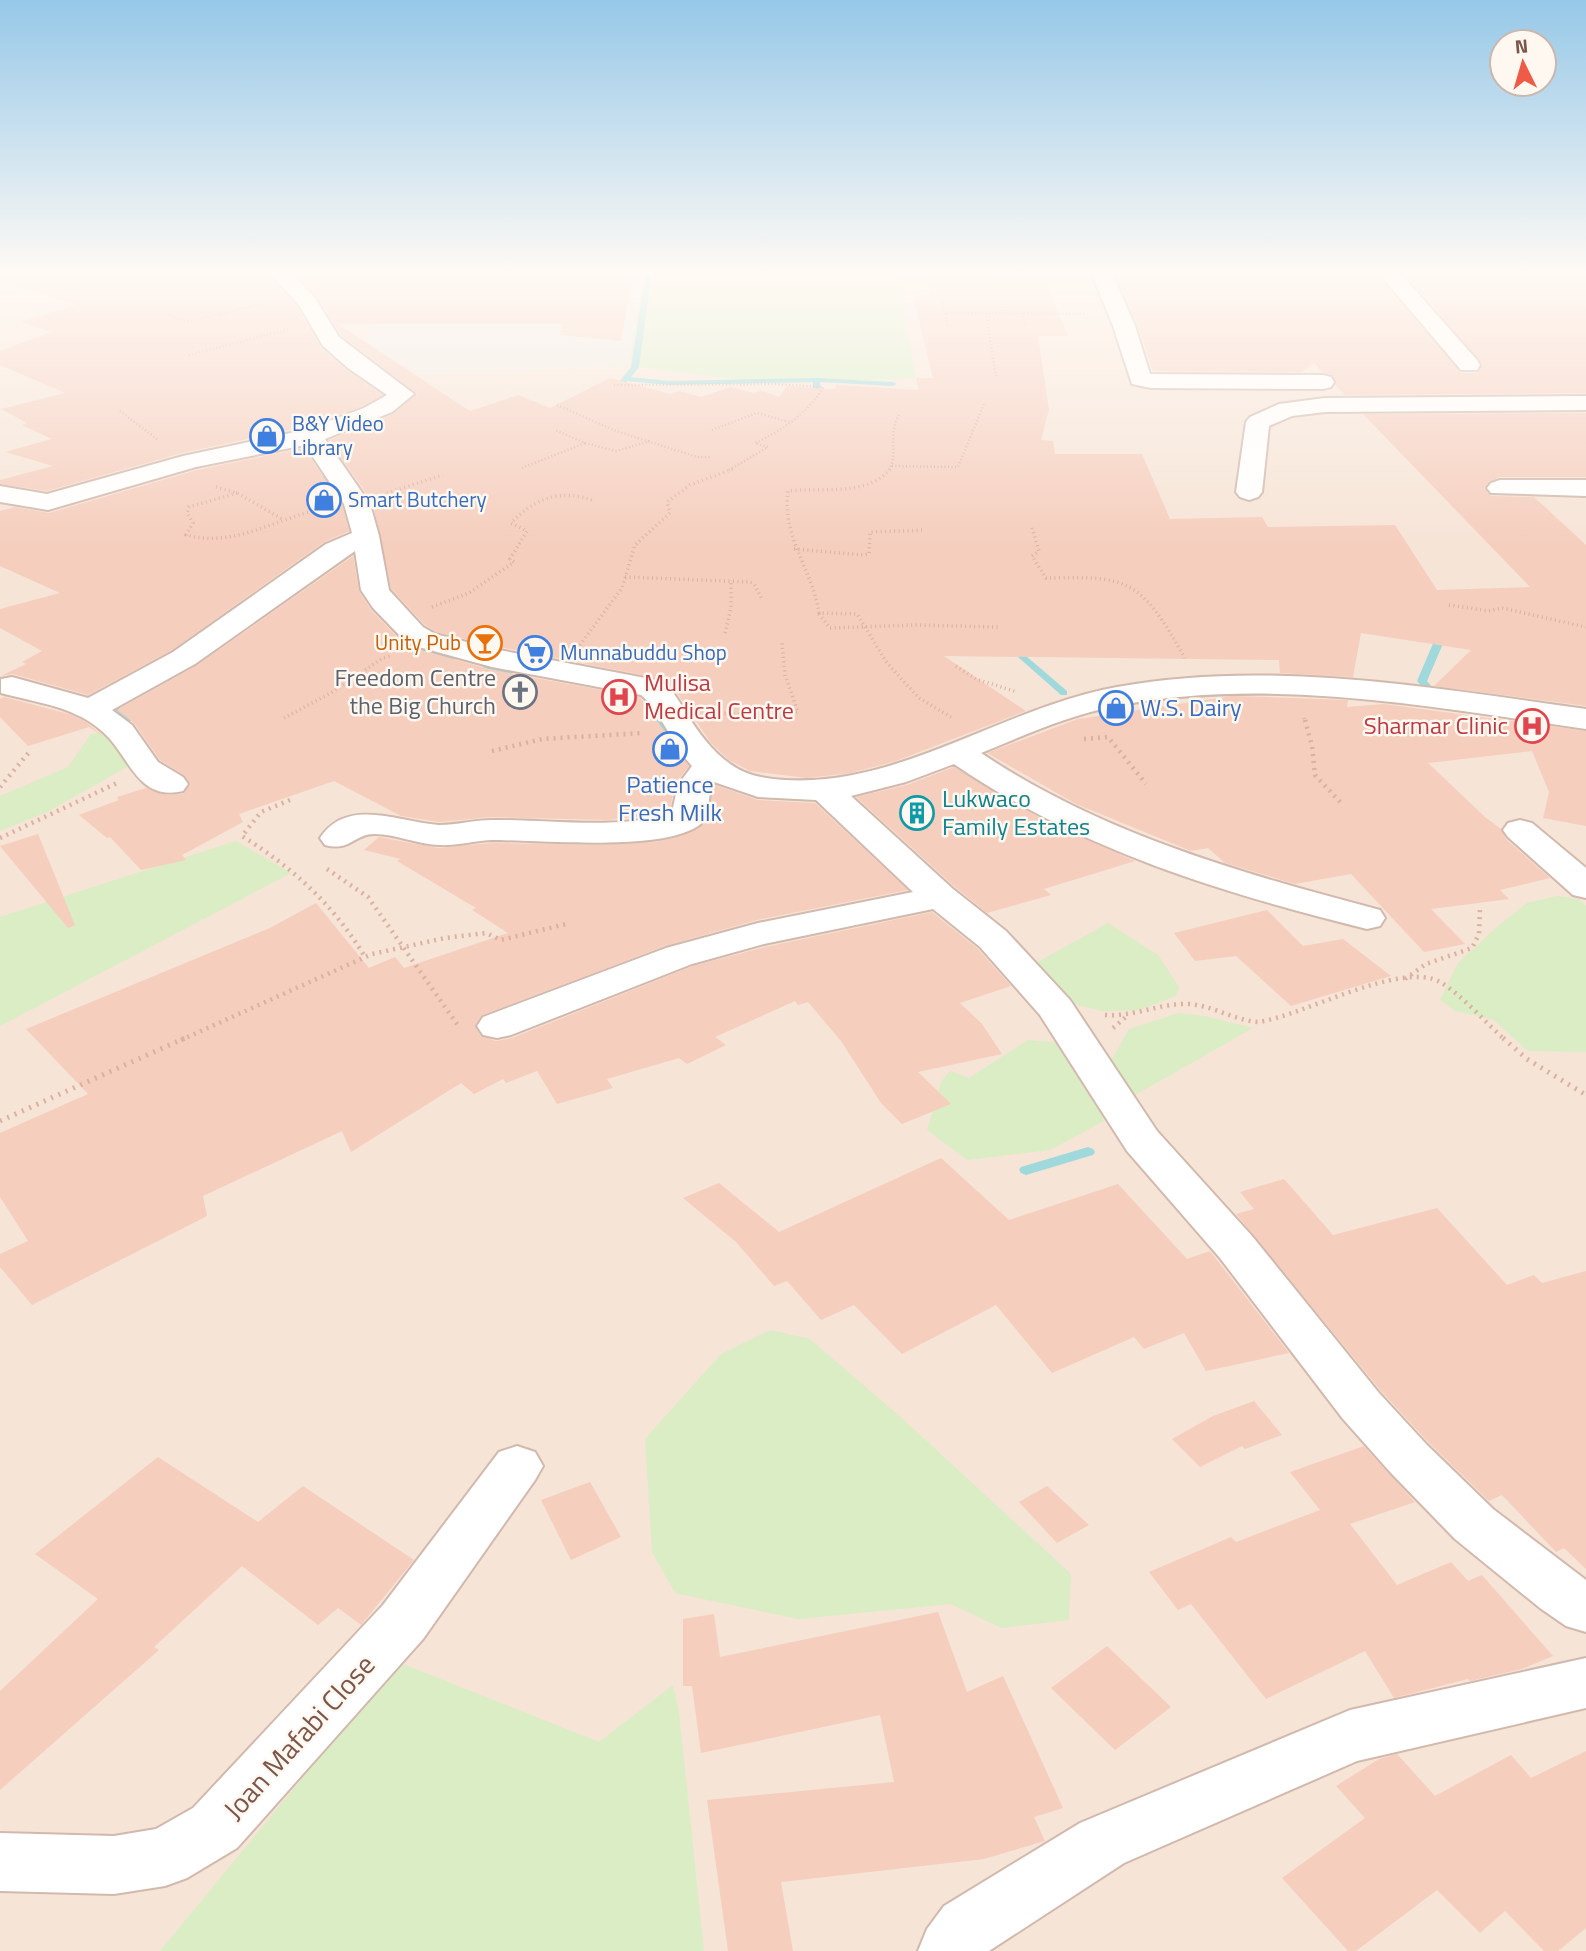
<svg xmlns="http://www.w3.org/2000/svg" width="1586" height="1951" font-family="'Titillium Web',sans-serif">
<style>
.residential{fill:#f6e4d6}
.industrial{fill:#efe7e2}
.green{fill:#daedc5}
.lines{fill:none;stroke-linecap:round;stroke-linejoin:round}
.stream{fill:#a0d9dc;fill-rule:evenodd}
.building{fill:#f5cebe}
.minor-casing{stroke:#d2b9ad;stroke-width:4}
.path-far3{stroke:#dbb1a1;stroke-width:2.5;stroke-dasharray:1 2.5;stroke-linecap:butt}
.path-far2{stroke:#dbb1a1;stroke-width:3.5;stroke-dasharray:1 3.5;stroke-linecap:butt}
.path-far1{stroke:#dbb1a1;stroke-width:4.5;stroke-dasharray:2 5;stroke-linecap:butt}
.path{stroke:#dbb1a1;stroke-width:5;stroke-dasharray:2 6;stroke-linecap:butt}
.minor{fill:#fff;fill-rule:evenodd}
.labels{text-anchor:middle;stroke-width:5;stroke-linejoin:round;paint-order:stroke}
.far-shop-label{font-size:21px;fill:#366cbe;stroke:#fff8f0;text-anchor:start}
.far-food-label{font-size:21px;fill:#c56008;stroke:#fff8f0;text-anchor:end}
.worship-label{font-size:24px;fill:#5b616d;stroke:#fff8f0;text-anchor:end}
.health-label{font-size:24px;fill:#be3a42;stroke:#fff8f0;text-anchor:start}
.shop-label{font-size:24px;fill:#366cbe;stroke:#fff8f0;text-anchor:start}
.culture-label{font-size:24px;fill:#0d838f;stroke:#fff8f0;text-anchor:start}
.near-street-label{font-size:28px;fill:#7b564a;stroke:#fff8f0}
</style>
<rect width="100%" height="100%" fill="#fef3e9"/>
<rect class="residential" x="0" y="271" width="1586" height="1680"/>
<path class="industrial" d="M388 271H645L630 366 421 374 366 345Z"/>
<g class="green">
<path d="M645 271H896L916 378 774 384 630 366 632 342Z"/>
<path d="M109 732 130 752 127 767 47 812 0 831V796L68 767 91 734Z"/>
<path d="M236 841 291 873 0 1026V917Z"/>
<path d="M1557 896 1579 899 1586 906V1052L1528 1051 1494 1020 1455 1011 1440 1000 1458 963 1497 927 1527 903Z"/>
<path d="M1108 923 1158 955 1179 987 1176 996 1139 1010 1102 1011 1062 1001 1034 964Z"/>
<path d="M1179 1013 1205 1016 1253 1028 1130 1098 1111 1061 1129 1029Z"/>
<path d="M1028 1040 1062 1043 1088 1076 1104 1121 1050 1150 967 1160 927 1130 941 1082 950 1071 969 1078Z"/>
<path d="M770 1330 810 1339 905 1421 1071 1574 1069 1620 1001 1628 951 1604 798 1619 675 1593 652 1552 645 1439 721 1354Z"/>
<path d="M398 1662 599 1742 673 1685 679 1712 704 1951H160Z"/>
</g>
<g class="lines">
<g class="stream">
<path d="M646 271H652L639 367 631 377 669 381 817 378 893 382 897 384 893 386 820 382V394L811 403 807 401 812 394 813 382 669 385 627 381 626 384H620L619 382 631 367Z"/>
<path d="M319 476H325L348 497V501H342L319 480Z"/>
<path d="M1443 629 1448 632 1427 681 1437 693 1432 696 1429 695 1417 681 1438 632Z"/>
<path d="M1012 644 1067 691V695H1061L1009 649 1007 647Z"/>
<path d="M431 647 459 657 454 660 431 653 404 657 399 654 404 651Z"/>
<path d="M487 663 514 669 516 671 511 674 484 668 482 666Z"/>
<path d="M651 697 656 700 668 729 667 731H659L658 729 646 700Z"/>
<path d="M119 698 124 701 117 707 131 717V721H123L105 707Z"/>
<path d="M1088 1147 1093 1149 1095 1152 1093 1155 1026 1175 1021 1173 1019 1170 1021 1167Z"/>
</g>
</g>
<g class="building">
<path d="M0 271H265L297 307 321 348 346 370 382 395 363 406 304 427 182 453 47 491 0 484V480L53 466 5 452 52 439 22 425 27 423 1 409 65 393 0 365V351L51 332 20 322 76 305 0 281Z"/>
<path d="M293 271H634L621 341 560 335 562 324H338L470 411 518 395 550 408 610 378 671 394 679 391 701 397 731 387 754 393 760 390 779 397 787 386 827 389H835L836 385 919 390 916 378H933L913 296 930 295 927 277 999 278 1001 285H1047L1068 336H1038L1049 410 1041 440 1053 441 1055 454H1142L1170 519 1262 517 1268 527 1395 525 1437 590 1530 587 1363 414 1586 413V477H1500L1490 481 1484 488 1491 496 1534 497 1586 545V706L1434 686 1471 650 1361 633 1353 677 1280 673 1279 660 944 656 1026 711 896 761 851 773 807 778 750 771 729 760 711 743 675 690 663 679 495 646 436 632 425 625 391 589 373 503 329 440 393 414 417 394 341 335 317 297Z"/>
<path d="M1114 271H1374L1461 373H1477L1482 364 1402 271H1586V393L1345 395 1335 385 1333 376 1322 372 1314 363 1302 372 1153 371 1137 325Z"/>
<path d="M304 448 342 505 349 531 324 542 172 650 88 695 13 674 1 676 26 664 22 662 42 651 0 628V609L60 593 0 566V511L15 507 49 513 197 470Z"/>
<path d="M353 556 359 591 371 610 401 641 414 648 492 670 640 697 689 766 675 784 670 810 652 815 608 820 492 817 439 822 401 816 334 781 239 814 243 822 182 855 186 860 141 870 110 837 107 838 79 815 119 800 117 797 146 788 169 795 183 794 191 784 184 775 160 760 134 723 117 710 196 666Z"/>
<path d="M1233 696 1348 700 1347 707 1384 704 1586 731V826L1543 818 1549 792 1532 751 1428 763 1485 817 1501 829 1506 839 1550 878 1500 890 1509 899 1431 909 1465 944 1424 952 1351 874 1295 884 1225 863 1208 848 1191 851 1076 804 987 753 1078 719Z"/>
<path d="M4 697 69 714 86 722 104 737 89 727 28 746 0 717V699Z"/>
<path d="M954 767 1049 823 1135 861 1044 889 1051 895 987 913 955 887 856 797 907 785Z"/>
<path d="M715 785 758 800 815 803 908 890 757 920 665 946 482 1015 475 1025 481 1036 496 1041 512 1038 693 966 765 947 932 912 978 949 1011 986 960 1003 982 1024 1002 1054 918 1072 951 1104 902 1124 881 1103 841 1041 808 1002 798 1005 795 1001 715 1037 726 1045 687 1064 679 1058 607 1079 613 1088 557 1104 537 1071 506 1083 503 1079 474 1094 461 1083 351 1152 342 1131 203 1196 207 1216 32 1305 0 1267V1254L28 1241 0 1197V1133L88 1094 26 1029 270 928 316 903 369 968 395 957 404 968 508 933 472 910 476 908 397 861 401 859 364 850 379 837 438 848 491 843 598 845 656 842 681 836 704 824Z"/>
<path d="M38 834 75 925 68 928 0 846Z"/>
<path d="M1267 910 1303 946 1343 939 1391 976 1291 1006 1236 956 1195 961 1174 933Z"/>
<path d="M941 1158 1009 1220 1118 1184 1187 1259 1210 1251 1289 1353 1206 1371 1184 1333 1144 1349 1134 1337 1052 1373 996 1305 902 1354 854 1305 821 1320 787 1281 774 1286 736 1242 683 1198 719 1183 779 1232Z"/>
<path d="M1284 1179 1333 1235 1437 1208 1507 1285 1534 1275 1542 1283 1586 1271V1569L1564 1548 1556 1552 1502 1495 1489 1501 1429 1443 1381 1391 1236 1214 1254 1209 1240 1192Z"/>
<path d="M1254 1401 1282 1435 1245 1449 1242 1446 1200 1467 1172 1439 1213 1416Z"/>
<path d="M1364 1446 1415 1502 1350 1524 1397 1585 1451 1562 1468 1581 1482 1575 1553 1656 1522 1669 1470 1681 1468 1679 1394 1698 1365 1651 1266 1699 1191 1604 1178 1610 1149 1572 1231 1537 1236 1542 1320 1510 1290 1472Z"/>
<path d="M158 1457 258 1522 303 1486 414 1560 361 1625 338 1608 318 1625 242 1566 154 1647 159 1650 0 1790V1691L98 1599 35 1554Z"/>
<path d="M590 1482 621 1537 571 1560 541 1500Z"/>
<path d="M1047 1486 1089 1525 1057 1543 1019 1502Z"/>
<path d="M938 1612 967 1692 1003 1676 1063 1808 1034 1817 1045 1841 984 1859 781 1882 793 1951H728L707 1800 894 1782 880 1715 701 1753 692 1686H683V1619L714 1614 720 1657Z"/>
<path d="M1107 1646 1171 1707 1115 1750 1051 1688Z"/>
<path d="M1586 1751V1928L1558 1951H1544L1505 1911 1480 1933 1437 1890 1356 1951H1348L1282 1878 1365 1818 1336 1786 1379 1759 1397 1754 1435 1796 1511 1755 1531 1778Z"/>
</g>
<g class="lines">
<g class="minor-casing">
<g id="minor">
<path d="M268 271H289L315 298 339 337 414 394 392 412 325 439 370 504 379 536 389 590 423 627 435 634 494 649 661 681C673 689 679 702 687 714 704 742 727 771 761 777 884 799 998 708 1117 687 1271 659 1433 688 1586 709V729C1433 707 1270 676 1116 706 1069 715 1025 735 981 753 1102 834 1240 873 1380 910L1385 918 1380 926 1367 929C1222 893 1078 849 954 764L906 782 851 796 953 889 1006 931 1070 1000 1157 1131 1252 1236 1379 1393 1427 1445 1493 1509 1586 1580V1632L1566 1626 1540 1608 1455 1539 1391 1473 1343 1419 1220 1258 1127 1151 1040 1015 980 947 933 909 764 944 692 964 511 1035 497 1038 483 1035 477 1026 483 1017 666 948 758 923 913 892 816 800 758 797 714 782C706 795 712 817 698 826 659 852 540 840 491 840 473 841 456 846 438 845 416 844 396 834 374 834 354 834 350 852 325 845L320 838C348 796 400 823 439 825 457 825 474 820 492 820 544 819 624 831 672 812L678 785 692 766C674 747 658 708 641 695L492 667 415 646 403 639 373 608 361 590 355 551 195 664 112 710 132 725 158 762 183 777 188 784 183 791C141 801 131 763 110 739 103 731 89 720 79 716 56 704 26 700 1 693V679L12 677 88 698 173 652 326 544 352 533 344 504 305 445 196 467 48 510 0 502V486L47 494 183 456 305 430 364 408 387 395 348 368 323 346 299 305Z"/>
<path d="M1091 271H1111L1135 326 1150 374 1323 375 1331 377 1334 382 1331 387 1323 389 1151 388 1132 384 1113 326Z"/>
<path d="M1377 271H1398L1477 360 1480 365 1477 370H1461Z"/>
<path d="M1586 396V410L1325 412 1292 416 1269 426 1262 492 1258 497 1249 500 1240 497 1236 492 1246 422 1250 417 1279 404 1325 398Z"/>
<path d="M1500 480H1586V496L1491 493 1487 488 1491 483Z"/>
<path d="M1520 820 1532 823 1586 868V898L1573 895 1508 837 1503 830 1508 823Z"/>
<path d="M517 1446 535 1452 543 1466 535 1480 423 1639 237 1848 187 1878 165 1886 114 1894 0 1891V1833L114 1836 156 1829 193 1808 383 1605 499 1452Z"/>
<path d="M1586 1658V1708L1357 1761 1124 1863 989 1951H918L927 1929 944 1906 1080 1823 1350 1710Z"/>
</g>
</g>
<g class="path-far3">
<path d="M962 271V278"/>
<path d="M942 303 945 313"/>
<path d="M1000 303 1003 313"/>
<path d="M986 313 996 377"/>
<path d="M1022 313 1025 324"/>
<path d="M168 314 185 322 268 303"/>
<path d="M947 325 945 313 1086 314"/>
<path d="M189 355 290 329"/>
<path d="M614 385 774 384 823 387"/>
<path d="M557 405 616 431 697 457H710"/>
<path d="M120 411 158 440"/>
<path d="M712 430 757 413 789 422"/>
<path d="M585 443 616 451 650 441"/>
<path d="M892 466 958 467 984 404"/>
<path d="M522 468 585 443 555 430"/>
<path d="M729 470 768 447 755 443C783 430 808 413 824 386"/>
<path d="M889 470C899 452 887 438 899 415"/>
</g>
<g class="path-far2">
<path d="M890 469C868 497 820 487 788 491 782 539 812 568 819 613L857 614 887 663 919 698 954 719"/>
<path d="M216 487 237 493 282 519"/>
<path d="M237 493 189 507 187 513 193 523 186 535C235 548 274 519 321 509"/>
<path d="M387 493 443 475"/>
<path d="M1032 528 1039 551 1032 556 1046 578C1071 578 1105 575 1127 586 1153 598 1171 635 1185 658"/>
<path d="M794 549 863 555 869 554 870 532 924 530"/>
<path d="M625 577 750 582 754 584 762 599"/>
<path d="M1449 605 1489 611 1502 608 1586 627"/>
<path d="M432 607 469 593 514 562 510 559 527 531 511 523C536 497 561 489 595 501"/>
<path d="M819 614 830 628 915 625 998 627"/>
<path d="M725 633 731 608V582"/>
<path d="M580 645 622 588 635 545 670 513 667 502 690 485 733 469"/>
<path d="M956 666 976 679 1017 692"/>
<path d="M711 713 783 716 798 712 785 675 782 643"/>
<path d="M284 718 331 693 383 658 391 656"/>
<path d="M1304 718 1305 722"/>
</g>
<g class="path-far1">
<path d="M1305 720 1312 746 1315 775 1342 804"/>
<path d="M1084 739 1108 737 1146 784"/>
<path d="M492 751 542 739 643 733"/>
<path d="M0 787 30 751"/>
<path d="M290 800 261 812 242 836C293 868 334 905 365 957"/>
<path d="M0 838 117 783"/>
<path d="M327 869 368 897 459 1027"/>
<path d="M1405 979 1426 964 1472 948 1479 934 1480 908"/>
<path d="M1105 1015C1134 1017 1160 1003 1188 1004 1212 1005 1233 1020 1258 1022 1303 1016 1401 960 1440 982 1462 995 1485 1022 1505 1040"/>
<path d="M1113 1028 1127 1016"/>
<path d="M181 1040 372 954 445 938 486 933 501 940 566 924"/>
</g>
<g class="path">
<path d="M1503 1038 1527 1059 1586 1095"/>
<path d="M0 1121 185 1038"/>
</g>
<use href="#minor" class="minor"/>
</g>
<linearGradient id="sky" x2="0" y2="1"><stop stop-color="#96c8e8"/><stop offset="0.5" stop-color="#fffaf5"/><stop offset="1" stop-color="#fffaf5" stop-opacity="0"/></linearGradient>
<rect width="1586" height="544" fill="url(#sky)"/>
<defs>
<g id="shop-ring" transform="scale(1.75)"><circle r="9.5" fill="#fff8f0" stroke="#3f7fe0" stroke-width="1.5"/><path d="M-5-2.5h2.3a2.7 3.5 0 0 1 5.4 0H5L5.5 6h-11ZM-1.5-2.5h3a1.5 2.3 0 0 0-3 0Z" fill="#3f7fe0"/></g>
<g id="bar-ring" transform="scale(1.75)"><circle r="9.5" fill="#fff8f0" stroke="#e8710a" stroke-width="1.5"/><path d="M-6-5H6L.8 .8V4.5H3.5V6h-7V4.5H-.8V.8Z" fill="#e8710a"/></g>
<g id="supermarket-ring" transform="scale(1.75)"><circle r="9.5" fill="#fff8f0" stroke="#3f7fe0" stroke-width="1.5"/><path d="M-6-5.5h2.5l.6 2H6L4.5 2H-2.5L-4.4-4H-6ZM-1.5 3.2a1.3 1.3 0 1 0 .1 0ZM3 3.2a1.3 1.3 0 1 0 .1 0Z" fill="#3f7fe0"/></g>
<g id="church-ring" transform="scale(1.75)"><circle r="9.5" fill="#fff8f0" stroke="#6b7280" stroke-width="1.5"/><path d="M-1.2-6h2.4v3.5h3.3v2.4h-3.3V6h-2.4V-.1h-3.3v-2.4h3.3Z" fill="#6b7280"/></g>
<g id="hospital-ring" transform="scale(1.75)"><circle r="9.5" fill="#fff8f0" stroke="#e0444e" stroke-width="1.5"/><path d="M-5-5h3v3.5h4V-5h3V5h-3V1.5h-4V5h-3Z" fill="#e0444e"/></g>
<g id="building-ring" transform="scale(1.75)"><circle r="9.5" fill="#fff8f0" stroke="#0f9aa8" stroke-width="1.5"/><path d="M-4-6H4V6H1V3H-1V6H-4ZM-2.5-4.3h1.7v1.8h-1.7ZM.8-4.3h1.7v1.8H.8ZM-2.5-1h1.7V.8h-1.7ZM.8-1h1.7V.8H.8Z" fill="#0f9aa8"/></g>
</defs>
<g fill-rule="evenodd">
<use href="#shop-ring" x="267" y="436"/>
<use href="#shop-ring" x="324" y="500"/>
<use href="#bar-ring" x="485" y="643"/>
<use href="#supermarket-ring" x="535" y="653"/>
<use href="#church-ring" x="520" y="692"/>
<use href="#hospital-ring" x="619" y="697"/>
<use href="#shop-ring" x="1116" y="708"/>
<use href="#hospital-ring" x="1532" y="726"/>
<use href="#shop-ring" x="670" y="749"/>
<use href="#building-ring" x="917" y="813"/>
</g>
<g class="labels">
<g class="far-shop-label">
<text x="292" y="431">B&amp;Y Video<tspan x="292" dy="24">Library</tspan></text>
<text x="348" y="507">Smart Butchery</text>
<text x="560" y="660">Munnabuddu Shop</text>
</g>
<g class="far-food-label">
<text x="461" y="650">Unity Pub</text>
</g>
<g class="worship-label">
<text x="496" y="686">Freedom Centre<tspan x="496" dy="28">the Big Church</tspan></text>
</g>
<g class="health-label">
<text x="644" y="691">Mulisa<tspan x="644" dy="28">Medical Centre</tspan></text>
<text x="1508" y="734" text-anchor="end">Sharmar Clinic</text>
</g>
<g class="shop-label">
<text x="1140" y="716">W.S. Dairy</text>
<text x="670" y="793" text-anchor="middle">Patience<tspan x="670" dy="28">Fresh Milk</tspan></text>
</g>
<g class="culture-label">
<text x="942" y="807">Lukwaco<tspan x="942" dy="28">Family Estates</tspan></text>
</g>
<g class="near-street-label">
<text transform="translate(299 1737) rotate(-48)" y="10">Joan Mafabi Close</text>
</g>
</g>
<g transform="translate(1523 63) rotate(355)"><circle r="33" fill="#fff8f0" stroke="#cab7ae" stroke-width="2"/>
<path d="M0-5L12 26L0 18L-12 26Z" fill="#ee5b47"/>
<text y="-10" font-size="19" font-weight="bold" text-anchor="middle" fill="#7b564a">N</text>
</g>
</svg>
